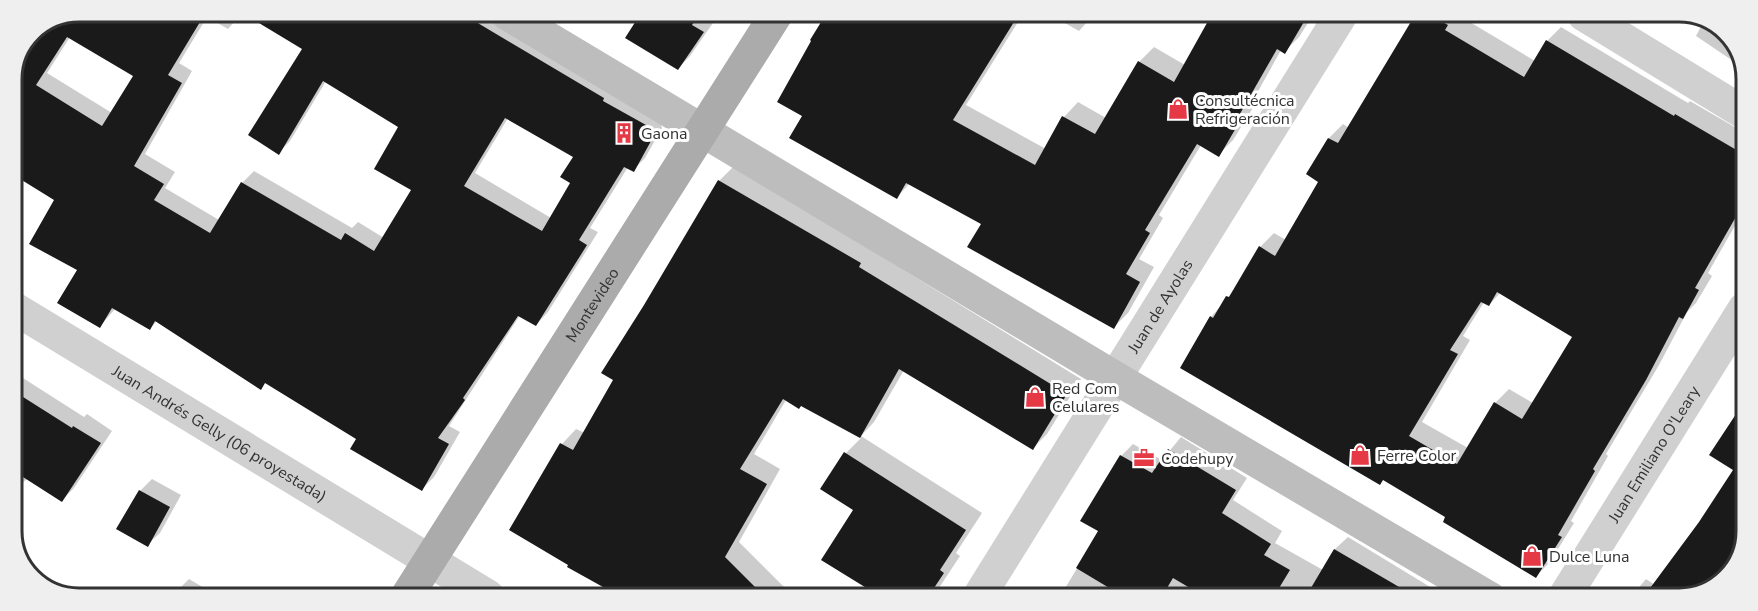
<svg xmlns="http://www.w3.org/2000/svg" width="1758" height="611" font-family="'Nunito Sans',sans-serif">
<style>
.shadow{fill:#0003;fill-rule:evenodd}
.building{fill:#1a1a1a;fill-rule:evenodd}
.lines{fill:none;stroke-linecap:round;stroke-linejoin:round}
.minor{stroke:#d0d0d0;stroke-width:33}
.tertiary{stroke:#d0d0d0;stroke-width:33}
.secondary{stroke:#bdbdbd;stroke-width:33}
.primary{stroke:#ababab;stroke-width:33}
.labels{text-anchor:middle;stroke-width:6;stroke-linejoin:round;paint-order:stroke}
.poi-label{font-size:16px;fill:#333;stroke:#fff;text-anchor:start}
.street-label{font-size:16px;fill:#333;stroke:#fff}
.rim{fill:none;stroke:#333;stroke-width:3}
</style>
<rect width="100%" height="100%" fill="#fff"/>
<g class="shadow">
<path d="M79 12H243L228 29 207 17 179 63 192 71 145 154 175 172 165 188 219 220 242 183 254 171 352 228 358 222 384 238 413 190 400 127 326 81 290 141 278 153 304 49 244 12 491 13 657 113 662 128 645 158 633 170 628 167 590 228 598 232 548 312 536 325 520 315 449 426 460 432 434 477 422 489 358 439 266 382 260 388 157 321 150 328 116 308 100 326 12 75 32 31ZM70 37 136 75 112 113 47 73ZM508 118 575 157 572 182 551 218 475 173Z"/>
<path d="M643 13H709L708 15 715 20 690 56 678 68Z"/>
<path d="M828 14H1023L966 105 1046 149 1064 117 1078 102 1106 118 1139 62 1154 47 1185 65 1213 16 1211 14 1313 15 1299 37 1284 52 1281 50 1251 104 1254 106 1233 140 1218 155 1201 145 1159 215 1163 218 1139 259 1154 267 1128 313 1113 328 983 223 910 183 897 197 804 116 812 40Z"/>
<path d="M1049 14H1094L1079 31Z"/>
<path d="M1417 15H1458L1535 61 1547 41 1561 27 1688 103 1690 101 1745 133V208L1708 273 1712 276 1696 303 1687 312 1659 365 1606 454 1608 456 1571 521 1574 523 1550 562 1536 576 1447 517 1211 317 1238 286 1260 247 1274 233 1286 240 1320 181 1329 138 1343 124 1349 128ZM1501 292 1574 336 1533 403 1509 389 1495 403 1468 448 1422 422 1470 340 1463 336 1484 302 1489 305Z"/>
<path d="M1705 19 1732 38 1741 63 1739 65 1696 36Z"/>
<path d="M734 166 1081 379 1047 434 1032 449 904 370 874 422 861 436 982 513 956 553 960 556 933 597H883L823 560 855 510 846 453 861 438 802 405 786 400 754 454 780 469 739 542 794 597H669L571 564 511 530 562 444 576 429 585 433 719 181Z"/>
<path d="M12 371 84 417 87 414 112 431 74 488 62 500 28 478 18 487 12 483Z"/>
<path d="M1181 437 1247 478 1233 500 1282 531 1275 543 1323 570 1335 549 1348 537 1450 599 1059 598 1100 531 1082 520 1121 456 1133 444 1162 460Z"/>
<path d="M1735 470 1743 553 1719 585 1679 599H1629L1646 579 1655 585 1700 523Z"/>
<path d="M152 479 181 495 160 533 147 545 140 491Z"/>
<path d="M189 579 218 596H172Z"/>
<path d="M1040 589 1055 598H1032Z"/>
</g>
<g class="building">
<path d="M79 12H206L168 75 182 83 134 166 164 184 154 200 210 233 241 182 341 240 345 233 374 251 411 190 374 169 398 127 323 81 279 155 248 135 302 49 241 12 461 13 604 98 603 101 646 125 651 141 634 172 624 167 579 240 587 245 536 326 518 316 463 398 465 400 438 438 449 444 422 491 350 449 356 439 265 383 261 390 155 321 150 330 112 308 100 328 57 303 77 270 29 244 54 200 12 174V75L21 56 38 29ZM67 37 133 76 102 126 36 85ZM505 118 573 157 560 177 570 183 542 231 464 186Z"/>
<path d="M641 13H699L692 25 704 32 678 70 625 38Z"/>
<path d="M826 14H1019L953 120 1035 165 1062 116 1095 134 1138 61 1174 82 1212 14 1308 15 1285 54 1277 49 1237 119 1240 121 1219 157 1197 144 1145 230 1150 233 1126 274 1140 282 1114 329 967 247 981 224 906 183 897 199 789 138 802 116 777 102 811 41 810 40Z"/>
<path d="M1415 15H1429L1448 25 1445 30 1524 77 1546 40 1674 116 1675 114 1745 155V201L1695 288 1699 290 1683 319 1679 317 1646 380 1593 469 1595 471 1558 535 1562 537 1536 578 1443 522 1445 517 1383 480 1380 485 1180 368 1210 316 1213 318 1226 296 1229 297 1259 246 1275 256 1318 182 1306 174 1328 138 1338 143ZM1497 292 1572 337 1522 419 1494 402 1457 464 1409 436 1458 354 1450 350 1481 302 1489 306Z"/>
<path d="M718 180 861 263 859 267 1067 394 1033 450 899 369 860 438 801 406 799 409 783 399 740 469 767 484 725 557 765 597H621L567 567 568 565 509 530 560 443 573 450 613 380 601 373 644 305Z"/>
<path d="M12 390 72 428 73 426 101 443 62 502 12 470Z"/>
<path d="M1744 402 1743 553 1719 585 1679 599H1642L1699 522 1733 470 1709 455Z"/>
<path d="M1168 449 1236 490 1222 513 1271 544 1264 555 1290 570 1273 598H1207L1173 578 1161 598H1126L1076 568 1098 531 1080 521 1120 455 1152 473Z"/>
<path d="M844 452 966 530 940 570 944 573 928 597H881L821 560 853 510 820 489Z"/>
<path d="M139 490 170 507 148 547 116 529Z"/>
<path d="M1334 549 1418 598H1305Z"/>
</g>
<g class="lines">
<g class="minor">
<path id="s1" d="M12 307 488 596"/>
<path id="s2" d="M978 598 1341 15"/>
<path id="s3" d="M1563 599 1744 309"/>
</g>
<path class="tertiary" d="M1584 15 1746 114"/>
<path class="secondary" d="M506 13 1114 377 1491 599"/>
<path class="primary" id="s4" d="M407 596 777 13"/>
</g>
<defs>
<g id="shop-bare" transform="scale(1.62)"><path d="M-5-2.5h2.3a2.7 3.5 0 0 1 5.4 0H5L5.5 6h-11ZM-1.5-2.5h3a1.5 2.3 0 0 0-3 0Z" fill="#e63946" stroke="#fff" stroke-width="2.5" paint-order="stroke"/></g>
<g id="building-bare" transform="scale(1.62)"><path d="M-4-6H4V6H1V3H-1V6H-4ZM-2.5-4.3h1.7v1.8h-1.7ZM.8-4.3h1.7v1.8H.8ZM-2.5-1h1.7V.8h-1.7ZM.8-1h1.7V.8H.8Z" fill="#e63946" stroke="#fff" stroke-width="2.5" paint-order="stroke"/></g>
<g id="office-bare" transform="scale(1.62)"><path d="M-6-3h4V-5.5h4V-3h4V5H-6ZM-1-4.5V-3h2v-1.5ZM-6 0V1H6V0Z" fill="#e63946" stroke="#fff" stroke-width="2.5" paint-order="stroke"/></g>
</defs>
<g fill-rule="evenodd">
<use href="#shop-bare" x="1178" y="109"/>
<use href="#building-bare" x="624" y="133"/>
<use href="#shop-bare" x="1035" y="397"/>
<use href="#shop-bare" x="1360" y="455"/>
<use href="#office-bare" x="1144" y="458"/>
<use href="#shop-bare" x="1532" y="556"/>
</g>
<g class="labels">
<g class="poi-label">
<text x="1195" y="106">Consultécnica<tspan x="1195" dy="18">Refrigeración</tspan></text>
<text x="641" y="139">Gaona</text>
<text x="1052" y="394">Red Com<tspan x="1052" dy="18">Celulares</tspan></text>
<text x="1377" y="461">Ferre Color</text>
<text x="1161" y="464">Codehupy</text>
<text x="1549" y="562">Dulce Luna</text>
</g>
<g class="street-label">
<text dy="6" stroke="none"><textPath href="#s4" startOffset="345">Montevideo</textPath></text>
<text dy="6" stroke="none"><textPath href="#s2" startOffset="344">Juan de Ayolas</textPath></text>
<text dy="6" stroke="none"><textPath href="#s1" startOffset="243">Juan Andrés Gelly (06 proyestada)</textPath></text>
<text dy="6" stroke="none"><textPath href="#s3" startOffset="171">Juan Emiliano O'Leary</textPath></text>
</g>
</g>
<path d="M0 0H1758V611H0ZM79 22H1679A57 57 0 0 1 1736 79V531A57 57 0 0 1 1679 588H79A57 57 0 0 1 22 531V79A57 57 0 0 1 79 22Z" fill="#efefef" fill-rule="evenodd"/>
<path class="rim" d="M79 22H1679A57 57 0 0 1 1736 79V531A57 57 0 0 1 1679 588H79A57 57 0 0 1 22 531V79A57 57 0 0 1 79 22Z"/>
</svg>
